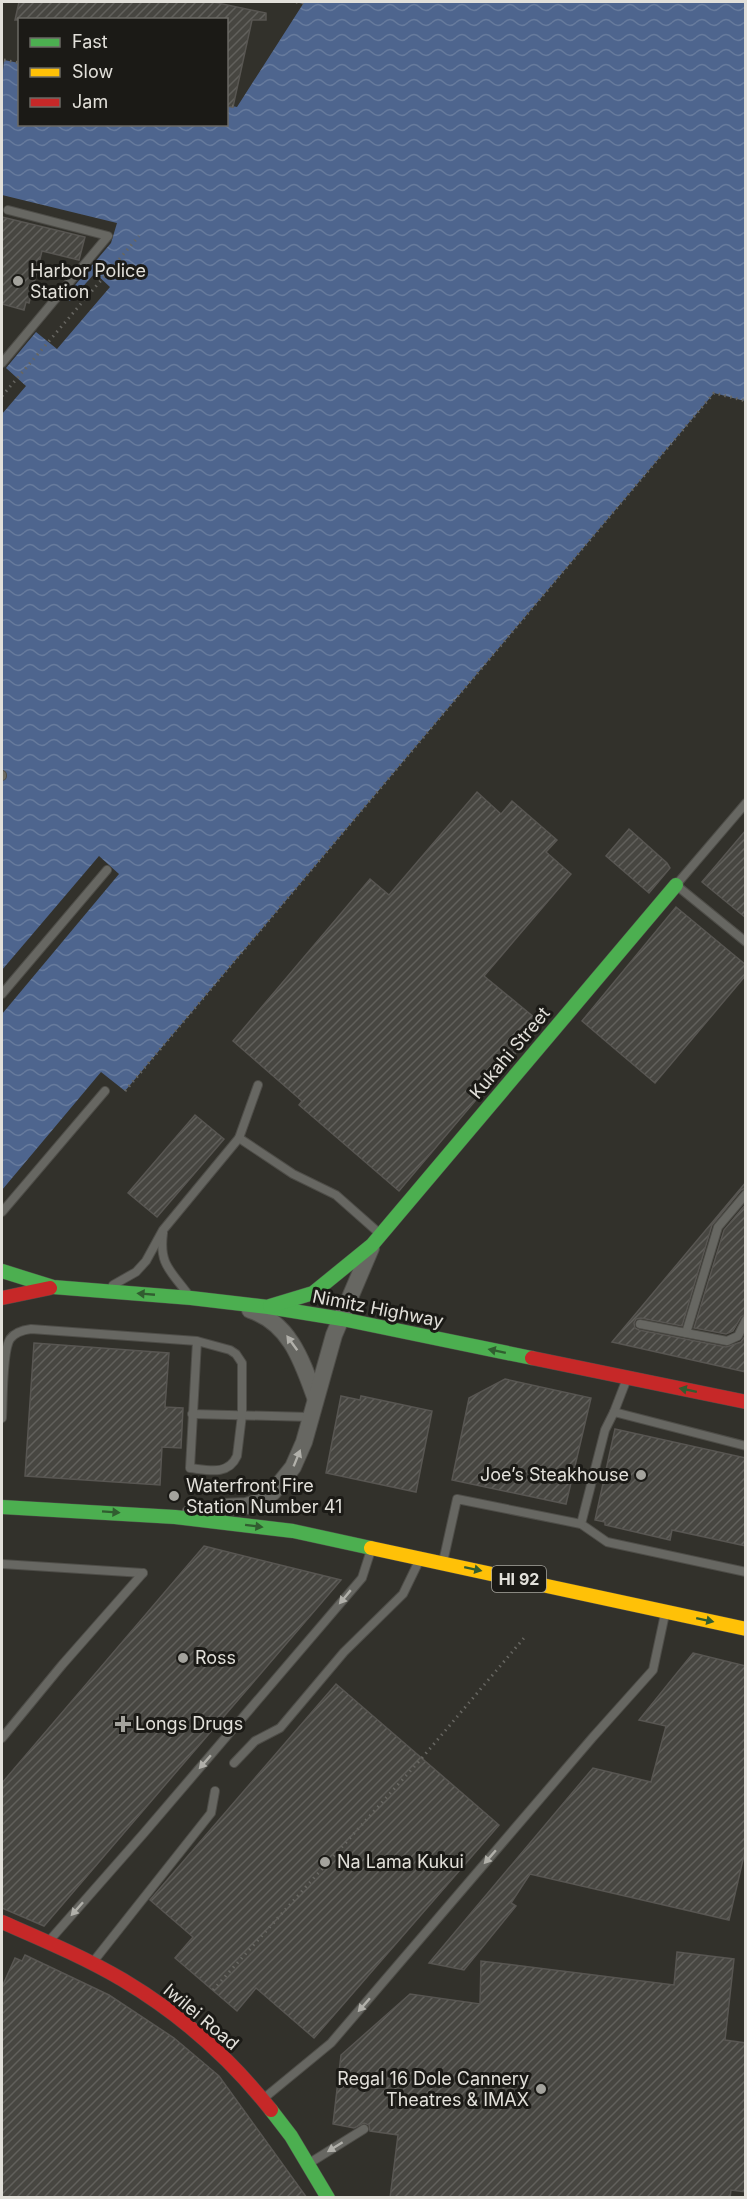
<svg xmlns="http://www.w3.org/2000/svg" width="747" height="2199" font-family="Inter,sans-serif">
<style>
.water{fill:url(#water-waves)}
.pier{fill:#32312b}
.building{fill:url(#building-hatch);stroke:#585652;stroke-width:1.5}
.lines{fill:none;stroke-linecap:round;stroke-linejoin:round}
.lane-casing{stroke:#4e4d48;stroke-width:10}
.street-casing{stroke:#4e4d48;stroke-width:18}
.fast-casing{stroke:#4e4d48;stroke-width:15}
.slow-casing{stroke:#4e4d48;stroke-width:15}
.jam-casing{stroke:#4e4d48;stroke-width:15}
.path{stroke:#676661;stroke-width:3;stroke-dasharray:1.5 4.5;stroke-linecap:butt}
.lane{stroke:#676762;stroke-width:8}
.street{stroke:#676762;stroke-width:16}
.fast{stroke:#4caf50;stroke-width:14}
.slow{stroke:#ffc107;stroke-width:14}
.jam{stroke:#c62828;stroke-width:14}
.oneway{fill:#315d30}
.oneway2{fill:#b1b0aa}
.poi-dot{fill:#a4a39d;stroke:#1b1a16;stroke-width:2}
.labels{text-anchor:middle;stroke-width:6;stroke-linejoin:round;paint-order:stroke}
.shield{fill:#1b1a16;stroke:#a6a59f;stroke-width:1.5}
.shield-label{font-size:16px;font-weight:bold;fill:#e2e0da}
.poi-label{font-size:18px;fill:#e2e0da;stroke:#1b1a16;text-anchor:start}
.street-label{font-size:18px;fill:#e2e0da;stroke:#1b1a16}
</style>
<defs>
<pattern id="water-waves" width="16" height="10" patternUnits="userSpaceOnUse" patternTransform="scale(1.5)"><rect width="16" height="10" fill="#4e658e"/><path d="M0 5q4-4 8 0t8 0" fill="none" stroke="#677b9d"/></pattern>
<pattern id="building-hatch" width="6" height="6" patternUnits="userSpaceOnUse" patternTransform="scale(1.5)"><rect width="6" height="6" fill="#474641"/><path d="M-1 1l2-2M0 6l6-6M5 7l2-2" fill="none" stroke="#61605c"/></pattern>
</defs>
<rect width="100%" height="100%" fill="#32312b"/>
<path class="water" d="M296 2H745V401L714 393 125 1091 101 1072 2 1190V414L26 386 6 368 36 332 57 349 110 287 95 273 70 301 65 297 111 243 117 223 2 195V81L4 60 19 63 20 124H226L227 105 237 107 303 4Z"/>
<path class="pier" d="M99 856 119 874 2 1014V970Z"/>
<g class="building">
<path d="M19 2H213L266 13V20H252L233 107 226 106V20H15Z"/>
<path d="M2 217 85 237 79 260 42 251 29 303 26 302 24 310 2 304Z"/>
<path d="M477 792 501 814 512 801 557 840 546 852 571 874 484 976 541 1023 399 1191 299 1105 302 1101 233 1041 370 879 389 895Z"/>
<path d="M629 829 667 863 670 868 649 893 606 856Z"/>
<path d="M746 830V918L702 882Z"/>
<path d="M676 907 746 965V975L655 1083 582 1021Z"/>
<path d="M195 1115 224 1139 157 1217 128 1193Z"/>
<path d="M746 1182V1188L741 1190 712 1225 682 1326 641 1318 636 1319 634 1323 635 1328 639 1330 726 1347 741 1342 746 1335V1372L612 1342Z"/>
<path d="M746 1204V1314L741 1317 733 1331 726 1334 694 1328 724 1230Z"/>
<path d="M34 1343 169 1353 165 1407 183 1408 181 1448 162 1447 160 1485 25 1476Z"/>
<path d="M505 1379 591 1398 566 1504 452 1480 469 1398Z"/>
<path d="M341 1396 360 1400 361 1396 432 1411 416 1492 326 1473Z"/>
<path d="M615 1429 746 1458V1546L672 1530 670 1540 605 1525V1522L595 1520Z"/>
<path d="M204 1546 341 1580 44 1926 2 1908V1783Z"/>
<path d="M693 1653 746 1666V1847L729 1920 530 1874 511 1903 516 1906 464 1970 429 1963 593 1768 651 1782 666 1726 639 1720Z"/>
<path d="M336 1684 499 1825 314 2038 256 1988 237 2011 175 1958 193 1937 150 1900Z"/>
<path d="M677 1952 734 1959 725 2040 746 2043V2192L731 2190 730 2198H390L398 2135 370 2131 369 2125 364 2123 354 2128 333 2124 341 2055 410 1994 480 2004 481 1961 674 1985Z"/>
<path d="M25 1955 109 1995 174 2038 219 2076 307 2198H2V1987L15 1958 22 1961Z"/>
</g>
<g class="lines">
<g class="lane-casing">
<g id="lane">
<path d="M2 363 108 236 8 210"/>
<path d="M2 776V775"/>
<path d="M746 803 676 885 746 942"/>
<path d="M2 994 107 870"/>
<path d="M239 1138 293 1174 336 1195 379 1233"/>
<path d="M746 1194 718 1227 686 1333 727 1341 738 1336 746 1320"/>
<path d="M2 1212 105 1091"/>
<path d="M163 1233C159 1264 170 1270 187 1293"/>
<path d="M113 1285 136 1272 146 1261 163 1230 239 1138 258 1085"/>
<path d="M640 1324 686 1333"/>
<path d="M614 1412 626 1381"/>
<path d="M192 1414 310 1417"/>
<path d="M2 1418C3 1401 2 1352 10 1339 15 1332 23 1330 31 1329L197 1341 230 1350 236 1354 242 1363V1415L237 1456C228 1476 208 1470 190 1468L197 1341"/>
<path d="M746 1446 614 1412 605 1430 581 1524 607 1542 746 1572"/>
<path d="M443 1562 457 1499 581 1524"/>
<path d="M2 1564 143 1573"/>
<path d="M2 1738 62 1665 143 1573"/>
<path d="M234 1763 255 1741 280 1728 344 1652 403 1594 419 1561"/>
<path d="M49 1941 144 1833 362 1578 371 1550"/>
<path d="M93 1962 211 1813 215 1791"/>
<path d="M263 2099 331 2043 593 1737 653 1670 665 1614"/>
<path d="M308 2164 364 2129"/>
</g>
</g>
<g class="street-casing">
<g id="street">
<path d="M250 1310C290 1323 302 1361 315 1397"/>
<path d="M190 1513 223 1507 246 1506 261 1501 273 1492 293 1467 304 1442 334 1335 371 1248"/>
</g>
</g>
<g class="fast-casing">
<g id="fast">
<path d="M2 1271 53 1287 191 1298 268 1307 342 1319 532 1358"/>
<path d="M270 1306 313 1293 372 1245 676 885"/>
<path d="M2 1507 175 1517 293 1531 371 1548"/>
<path d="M271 2110 291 2136 328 2198"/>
</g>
</g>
<g class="slow-casing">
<path id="slow" d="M371 1548 746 1629"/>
</g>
<g class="jam-casing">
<g id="jam">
<path d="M2 1298 50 1288"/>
<path d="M532 1358 746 1402"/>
<path d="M2 1922C43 1940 84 1957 123 1980 180 2014 230 2058 271 2110"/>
</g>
</g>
<g class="path">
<path d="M296 2 304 3"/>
<path d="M4 60 20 63"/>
<path d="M226 105 237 107"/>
<path d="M2 396 139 236"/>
<path d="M125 1091 714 393 746 401"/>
<path d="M213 1990 422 1758 524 1638"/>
</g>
<use href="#lane" class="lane"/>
<use href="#street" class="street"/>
<use href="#fast" class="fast"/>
<use href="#slow" class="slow"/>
<use href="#jam" class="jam"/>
</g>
<defs><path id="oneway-solid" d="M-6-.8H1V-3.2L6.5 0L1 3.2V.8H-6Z" transform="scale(1.5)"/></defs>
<g class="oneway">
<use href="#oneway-solid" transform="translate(146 1294) rotate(-175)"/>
<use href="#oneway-solid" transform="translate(497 1351) rotate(-168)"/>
<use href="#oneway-solid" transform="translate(688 1390) rotate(-168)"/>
<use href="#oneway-solid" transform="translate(111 1512) rotate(4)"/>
<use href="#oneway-solid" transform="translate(254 1526) rotate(7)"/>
<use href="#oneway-solid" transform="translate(473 1569) rotate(12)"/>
<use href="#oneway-solid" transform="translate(705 1620) rotate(12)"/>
</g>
<g class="oneway2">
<use href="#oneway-solid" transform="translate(292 1343) rotate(-126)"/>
<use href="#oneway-solid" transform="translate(297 1458) rotate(-68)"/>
<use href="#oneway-solid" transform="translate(345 1597) rotate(130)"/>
<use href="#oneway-solid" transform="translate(205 1762) rotate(131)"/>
<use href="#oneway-solid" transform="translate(490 1857) rotate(131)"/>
<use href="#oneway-solid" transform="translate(77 1909) rotate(132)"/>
<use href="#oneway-solid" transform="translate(364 2005) rotate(131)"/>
<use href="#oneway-solid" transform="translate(335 2147) rotate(148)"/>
</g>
<g class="poi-dot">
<circle cx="18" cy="281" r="6"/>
<circle cx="641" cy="1475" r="6"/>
<circle cx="174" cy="1496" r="6"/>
<circle cx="183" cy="1658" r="6"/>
<path d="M120 1715h6v6h6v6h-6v6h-6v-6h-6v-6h6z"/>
<circle cx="325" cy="1862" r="6"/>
<circle cx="541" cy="2089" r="6"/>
</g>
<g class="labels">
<rect class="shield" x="492" y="1566" width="54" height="26" rx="4.5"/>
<g class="shield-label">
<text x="519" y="1585">HI 92</text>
</g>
<g class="poi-label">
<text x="30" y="277">Harbor Police<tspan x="30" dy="21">Station</tspan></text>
<text x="629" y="1481" text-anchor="end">Joe’s Steakhouse</text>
<text x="186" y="1492">Waterfront Fire<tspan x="186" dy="21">Station Number 41</tspan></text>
<text x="195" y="1664">Ross</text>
<text x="135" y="1730">Longs Drugs</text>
<text x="337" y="1868">Na Lama Kukui</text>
<text x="529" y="2085" text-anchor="end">Regal 16 Dole Cannery<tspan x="529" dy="21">Theatres &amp; IMAX</tspan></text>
</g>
<g class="street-label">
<text transform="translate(510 1053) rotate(-50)" y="6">Kukahi Street</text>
<text transform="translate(378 1309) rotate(11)" y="6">Nimitz Highway</text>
<text transform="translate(201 2017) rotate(40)" y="6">Iwilei Road</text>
</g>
</g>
<rect width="747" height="2199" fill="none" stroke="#e2e0da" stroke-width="6"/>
<rect x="18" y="18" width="210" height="108" fill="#1b1a16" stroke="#6b6964" stroke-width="1.5"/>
<rect x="30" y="38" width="30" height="9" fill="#4caf50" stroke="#6b6964" stroke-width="1.5"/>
<text x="72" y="48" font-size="18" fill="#e2e0da">Fast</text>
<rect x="30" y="68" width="30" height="9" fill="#ffc107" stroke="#6b6964" stroke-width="1.5"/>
<text x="72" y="78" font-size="18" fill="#e2e0da">Slow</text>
<rect x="30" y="98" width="30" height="9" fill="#c62828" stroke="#6b6964" stroke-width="1.5"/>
<text x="72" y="108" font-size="18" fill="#e2e0da">Jam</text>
</svg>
